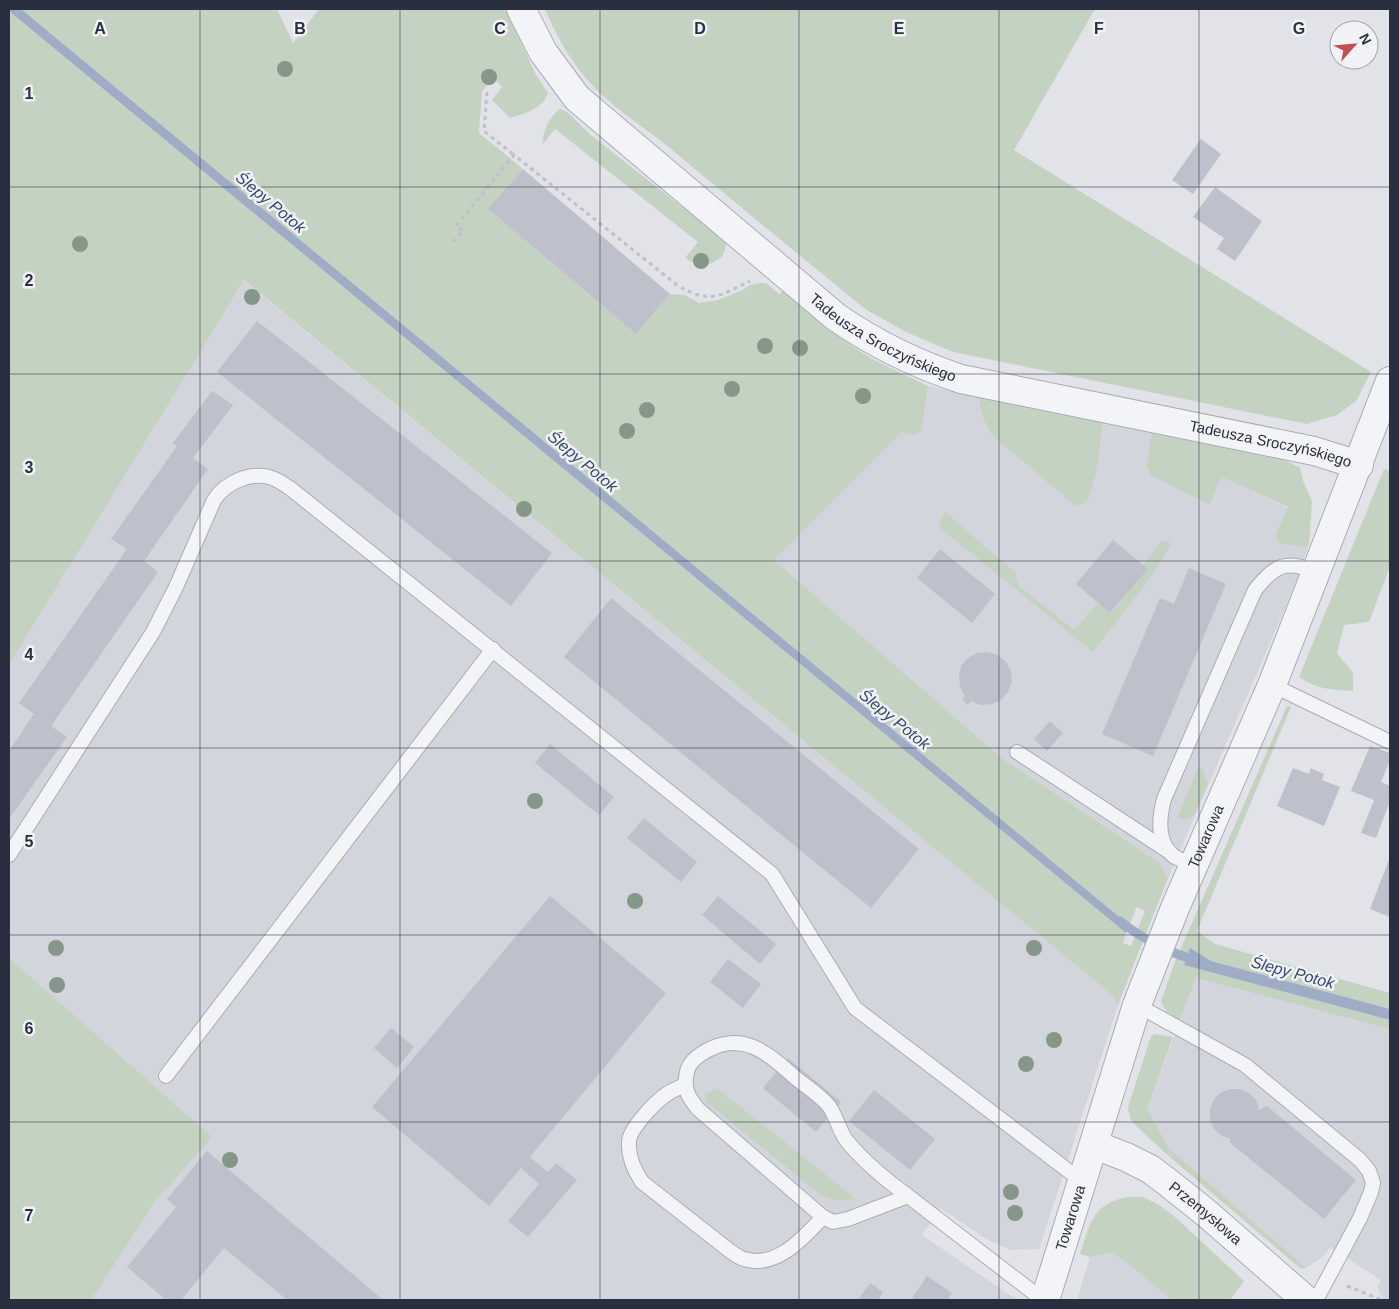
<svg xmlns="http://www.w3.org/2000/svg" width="1399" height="1309" font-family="Helvetica,sans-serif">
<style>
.built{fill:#d3d5dd}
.green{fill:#c4d2c2}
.water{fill:#9eacc6}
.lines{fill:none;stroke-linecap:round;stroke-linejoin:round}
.stream{stroke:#9eacc6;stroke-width:9}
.building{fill:#bec1cb}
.lane-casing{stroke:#aaadb5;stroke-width:16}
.street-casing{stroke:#aaadb5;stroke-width:30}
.path{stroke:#bfc1c7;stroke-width:3;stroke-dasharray:4 4;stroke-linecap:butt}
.lane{stroke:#f3f4f7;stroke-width:14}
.street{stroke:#f3f4f7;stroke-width:28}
.tree{fill:#859788}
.grid{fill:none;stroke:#2a2f3f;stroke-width:1;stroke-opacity:0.55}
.labels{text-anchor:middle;stroke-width:5;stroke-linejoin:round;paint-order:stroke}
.street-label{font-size:15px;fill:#2a2f3f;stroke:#f0f2f6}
.water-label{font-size:16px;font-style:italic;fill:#374970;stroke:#f0f2f6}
.grid-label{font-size:16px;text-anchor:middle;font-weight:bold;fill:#2a2f3f;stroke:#f0f2f6;stroke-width:5;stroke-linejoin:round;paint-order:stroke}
</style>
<rect width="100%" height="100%" fill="#e1e3e8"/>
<g class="built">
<path d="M243 280 1113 996 1118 1005 1039 1249 1011 1250 988 1240 940 1208 922 1235 1017 1300H9V665Z"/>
<path d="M928 386 978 397 981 415 986 427 994 437 1094 483 1103 420 1157 432 1151 436 1146 468 1148 472 1208 505 1221 476 1288 508 1275 536 1278 543 1303 548 1309 545 1292 592 1168 878 1160 863 1003 759 774 560 902 432 922 430Z"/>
<path d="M1196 978 1390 1029V1300H1383L1377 1287 1381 1280 1330 1247 1324 1256 1306 1268 1169 1148 1147 1109Z"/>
<path d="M1113 1252 1172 1300H1077L1090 1257Z"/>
</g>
<g class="green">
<path d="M21 9H277L293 43 319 9H506L535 73 548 93C543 109 524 114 510 118L492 100 502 87 494 78 482 91 479 133 523 169 489 210 636 334 670 294 685 295 699 303 718 300 740 291 750 285 760 283H766L779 294 786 289 843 340 872 359 928 386 922 430C914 437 911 435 902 432L774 560 1003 759 1160 863 1168 878 1118 1005 1113 996 244 280 9 665V11L1126 933 1123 943 1131 946 1145 911 1137 907 1129 925Z"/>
<path d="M545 9H1095L1014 150 1371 372 1357 400 1337 415 1307 424 953 352 906 332 865 309C799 255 732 200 666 145 640 124 606 103 585 77 568 57 555 33 545 9Z"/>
<path d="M560 109 567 112 592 136 725 241 726 246 722 257C704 268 703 268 685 258L698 242 555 129 542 145C543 132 549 116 560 109Z"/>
<path d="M978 397 1103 420C1100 441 1098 480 1088 498 1085 503 1081 505 1076 506L994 437C983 424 981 414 978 397Z"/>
<path d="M1157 432 1281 458 1300 468 1303 481 1312 501 1309 545 1303 548 1278 543 1275 536 1288 507 1222 477 1209 505 1151 475 1146 468 1151 436 1153 433Z"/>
<path d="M1384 469 1390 471V566L1369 622 1344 625 1337 653 1353 673V691C1334 690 1315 689 1299 677Z"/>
<path d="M944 511 1015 572 1019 586 1074 630 1098 603 1111 613 1148 569 1143 565 1162 540 1172 543 1154 573 1093 652 939 527Z"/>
<path d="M1287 706 1291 707 1197 931 1215 944 1390 993V1009L1211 961 1191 949 1184 965 1390 1020V1029L1196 978 1180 1020 1166 1011 1161 1002 1174 964Z"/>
<path d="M1198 767 1204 770V777L1208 783 1194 815 1188 819H1177Z"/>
<path d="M9 958 212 1137 156 1200 91 1300H9Z"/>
<path d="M1155 1034 1173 1037 1147 1109 1169 1148 1306 1268 1301 1269 1165 1153 1131 1121 1128 1110 1129 1104 1151 1036Z"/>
<path d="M718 1088 723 1093 856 1199 839 1201 822 1196 706 1102 705 1094Z"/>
<path d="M1129 1197H1143L1159 1205 1174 1216 1244 1281 1230 1300H1172L1113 1252 1090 1257 1080 1254C1090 1224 1093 1202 1129 1197Z"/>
</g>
<g class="water">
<path d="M9 9H21L1129 925 1126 933 9 11Z"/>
<path d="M1190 948 1211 961 1390 1009V1020L1184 965Z"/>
</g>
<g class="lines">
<path class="stream" d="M1120 921C1142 939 1171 954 1199 961"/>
</g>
<g class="building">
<path d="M1201 139 1221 154 1193 194 1172 180Z"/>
<path d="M523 169 670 294 636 334 488 209Z"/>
<path d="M1215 187 1262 221 1235 261 1217 249 1224 238 1193 217Z"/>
<path d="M257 321 552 553 511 606 217 372Z"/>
<path d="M212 391 233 405 193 458 208 469 144 561 158 572 51 726 67 737 9 819V751L34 714 19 703 127 549 111 539 177 446 173 443Z"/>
<path d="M1113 540 1148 569 1110 613 1076 584Z"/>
<path d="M940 549 995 594 972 623 917 578Z"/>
<path d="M1189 568 1226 584 1153 756 1102 734 1160 598 1174 604Z"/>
<path d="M611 598 919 849 871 908 564 657Z"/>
<path d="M988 652 998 655 1006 662 1011 671 1012 682 1008 692 1001 700 992 704 981 705 971 701 968 705 962 700 965 696 960 687 959 676 961 666 968 658 977 653Z"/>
<path d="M1050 721 1063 733 1047 751 1034 739Z"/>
<path d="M550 744 614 797 599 815 535 763Z"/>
<path d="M1370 746 1390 753V760L1381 782 1390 786V801L1376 838 1361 833 1374 800 1351 791Z"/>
<path d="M1293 768 1309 774 1311 768 1324 774 1322 780 1340 787 1324 826 1277 806Z"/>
<path d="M644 818 697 862 681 882 627 838Z"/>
<path d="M1390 857V917L1370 909Z"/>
<path d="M550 896 666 993 530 1157 548 1172 556 1163 577 1180 528 1237 508 1221 539 1184 521 1168 489 1206 372 1107Z"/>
<path d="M718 896 776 944 760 964 702 915Z"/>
<path d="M728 959 761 984 743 1008 710 982Z"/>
<path d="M391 1028 414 1047 397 1068 374 1048Z"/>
<path d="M788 1058 841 1102 816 1132 763 1088Z"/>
<path d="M1229 1089H1239L1249 1093 1256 1100 1259 1110 1267 1106 1356 1180 1324 1219 1229 1142 1231 1139 1222 1136 1214 1129 1210 1120V1110L1213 1101 1220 1093Z"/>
<path d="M874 1090 935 1139 910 1170 849 1121Z"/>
<path d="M207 1151 342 1265 383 1300H287L224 1248 181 1300H166L127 1267 176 1207 167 1199Z"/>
<path d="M927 1276 952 1293 947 1300H911Z"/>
<path d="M870 1283 883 1292 878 1300H858Z"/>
</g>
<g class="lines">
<g class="lane-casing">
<g id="lane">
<path d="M1272 685 1390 742"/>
<path d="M1017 752 1168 851"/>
<path d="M9 855 153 632 176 587 214 500C225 483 249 472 269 477 277 479 284 484 291 489L772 874 855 1008 1083 1182"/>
<path d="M1193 865C1187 862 1181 860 1175 857 1156 843 1159 818 1164 799L1255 590C1275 565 1286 559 1316 572"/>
<path d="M1137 1005 1245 1065 1360 1160 1369 1171 1373 1183 1371 1192 1360 1218 1316 1300"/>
<path d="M166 1076 493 649"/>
<path d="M685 1085C679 1088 672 1090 667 1094 656 1101 629 1129 629 1142 628 1157 634 1170 642 1182L730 1251C735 1254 739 1258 744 1259 777 1269 803 1238 823 1217"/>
<path d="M908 1196 848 1219 833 1222 823 1217 698 1109C688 1097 683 1088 687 1072 689 1061 700 1054 710 1049 747 1031 771 1057 797 1079 807 1087 820 1095 829 1106 836 1116 839 1130 846 1140 863 1161 886 1180 908 1196L1043 1300"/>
</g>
</g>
<g class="street-casing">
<g id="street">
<path id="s1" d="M521 9 543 52 577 98 836 317C875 344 916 364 961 379L1314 451 1359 465"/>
<path id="s2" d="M1095 1145 1126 1157 1150 1169 1166 1181 1205 1212 1306 1300"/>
<path id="s3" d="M1045 1300 1137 1005 1175 908 1272 685 1390 381"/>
</g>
</g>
<g class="path">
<path d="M487 92 484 131 514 155"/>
<path d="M453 242 463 231 456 226 514 155 677 285C710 305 719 296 750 281"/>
<path d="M1347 1286 1382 1300"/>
</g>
<use href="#lane" class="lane"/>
<use href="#street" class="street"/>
</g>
<g class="tree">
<circle cx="285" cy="69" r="8"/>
<circle cx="489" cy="77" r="8"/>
<circle cx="80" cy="244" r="8"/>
<circle cx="701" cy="261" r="8"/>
<circle cx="252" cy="297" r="8"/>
<circle cx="765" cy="346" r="8"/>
<circle cx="800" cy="348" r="8"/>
<circle cx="732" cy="389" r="8"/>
<circle cx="863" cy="396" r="8"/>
<circle cx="647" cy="410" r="8"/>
<circle cx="627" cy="431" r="8"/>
<circle cx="524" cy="509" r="8"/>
<circle cx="535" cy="801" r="8"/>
<circle cx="635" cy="901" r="8"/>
<circle cx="56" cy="948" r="8"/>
<circle cx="1034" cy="948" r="8"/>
<circle cx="57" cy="985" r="8"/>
<circle cx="1054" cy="1040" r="8"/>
<circle cx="1026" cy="1064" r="8"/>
<circle cx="230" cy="1160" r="8"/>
<circle cx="1011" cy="1192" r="8"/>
<circle cx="1015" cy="1213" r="8"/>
</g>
<path class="grid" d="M200 9V1300M400 9V1300M600 9V1300M799 9V1300M999 9V1300M1199 9V1300M9 187H1390M9 374H1390M9 561H1390M9 748H1390M9 935H1390M9 1122H1390"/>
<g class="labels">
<g class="street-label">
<text dy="5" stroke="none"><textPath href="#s1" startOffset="496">Tadeusza Sroczyńskiego</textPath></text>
<text dy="5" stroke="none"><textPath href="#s1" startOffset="901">Tadeusza Sroczyńskiego</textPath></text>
<text dy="5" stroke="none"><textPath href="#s3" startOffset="491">Towarowa</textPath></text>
<text dy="5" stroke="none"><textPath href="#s2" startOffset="131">Przemysłowa</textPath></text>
<text dy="5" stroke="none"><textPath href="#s3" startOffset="86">Towarowa</textPath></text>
</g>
<g class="water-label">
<text transform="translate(271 202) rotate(40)" y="6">Ślepy Potok</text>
<text transform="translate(583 461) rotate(40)" y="6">Ślepy Potok</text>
<text transform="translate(895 719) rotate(39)" y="6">Ślepy Potok</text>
<text transform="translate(1293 972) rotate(15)" y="6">Ślepy Potok</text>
</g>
</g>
<g class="grid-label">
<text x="100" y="34">A</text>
<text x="300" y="34">B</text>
<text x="500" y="34">C</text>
<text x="700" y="34">D</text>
<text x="899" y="34">E</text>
<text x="1099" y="34">F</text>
<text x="1299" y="34">G</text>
<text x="29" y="99">1</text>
<text x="29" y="286">2</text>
<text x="29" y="473">3</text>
<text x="29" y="660">4</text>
<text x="29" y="847">5</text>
<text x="29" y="1034">6</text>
<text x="29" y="1221">7</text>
</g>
<rect width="1399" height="1309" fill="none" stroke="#2a2f3f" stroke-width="20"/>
<g transform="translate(1354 45) rotate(63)"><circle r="24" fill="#f0f2f6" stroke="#a1a4ad"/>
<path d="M0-4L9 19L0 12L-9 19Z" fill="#c44f50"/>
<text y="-8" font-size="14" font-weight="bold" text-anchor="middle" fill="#2a2f3f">N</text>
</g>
</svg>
